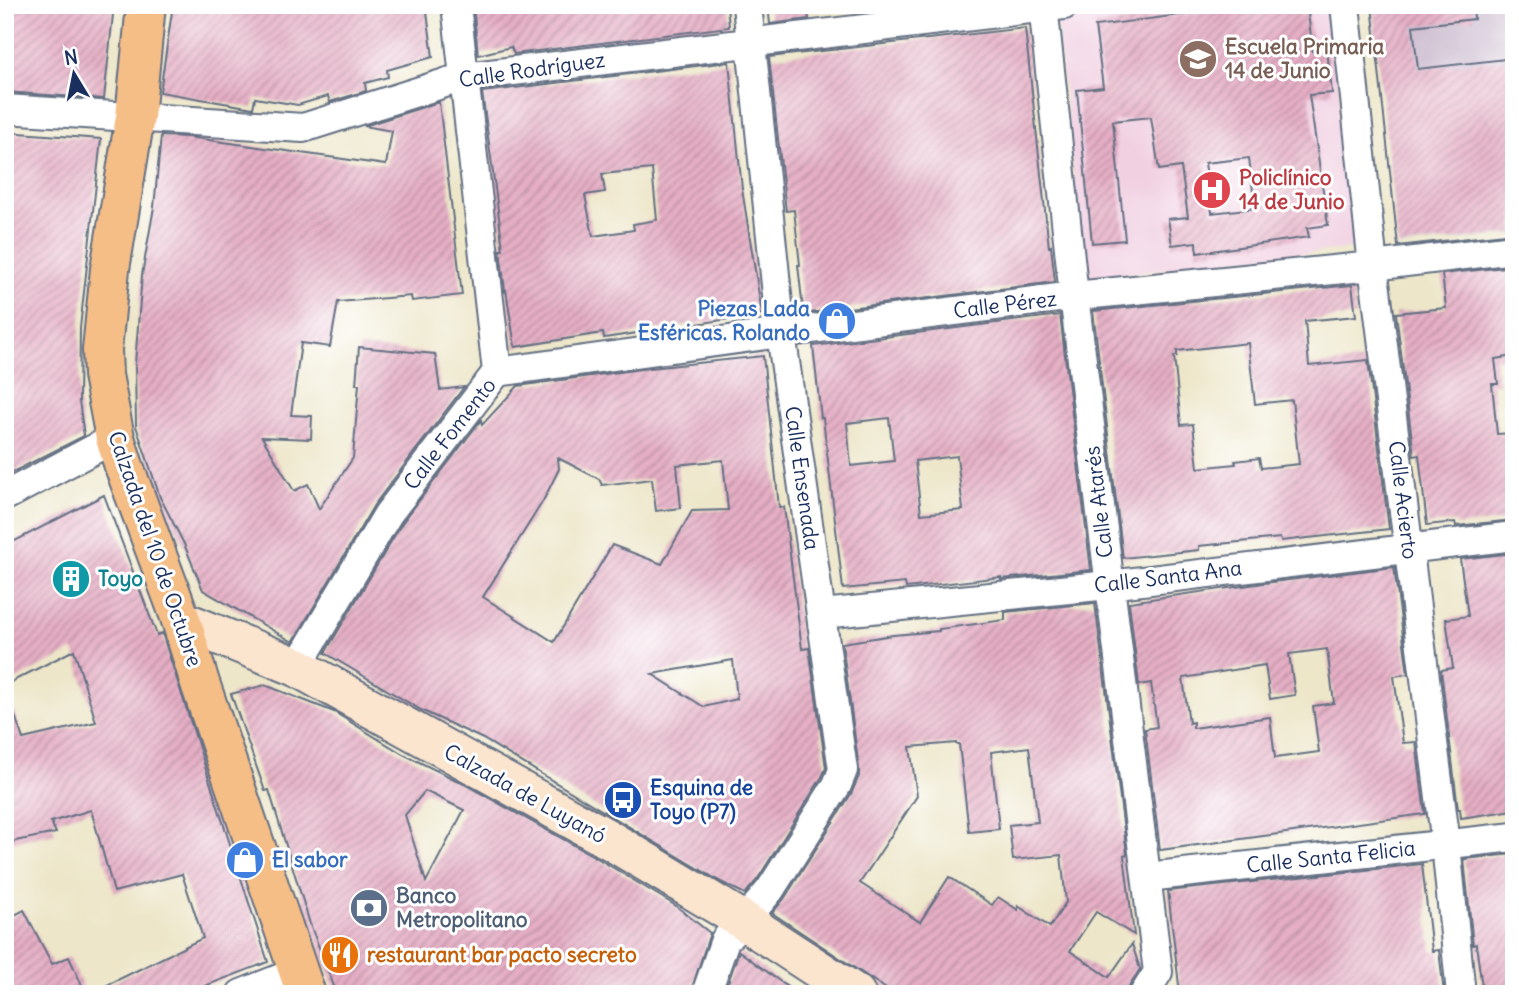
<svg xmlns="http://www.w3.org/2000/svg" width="1519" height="999" font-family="Delius,sans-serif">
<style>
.built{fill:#f1d0e2}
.industrial{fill:#cebed0}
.building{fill:url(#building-hatch);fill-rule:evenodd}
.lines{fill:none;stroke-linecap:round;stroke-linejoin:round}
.street-casing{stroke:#646f83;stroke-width:32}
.secondary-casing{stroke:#646f83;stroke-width:42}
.primary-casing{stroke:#646f83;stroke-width:42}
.street{stroke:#fff;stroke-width:28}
.secondary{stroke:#fbe5cf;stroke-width:38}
.primary{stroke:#f6be87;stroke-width:38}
.labels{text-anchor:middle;stroke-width:6;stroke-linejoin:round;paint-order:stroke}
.education-label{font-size:21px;font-weight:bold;fill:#785e54;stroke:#fff;text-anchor:start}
.street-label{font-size:21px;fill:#1b2f5e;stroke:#fff}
.health-label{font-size:21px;font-weight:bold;fill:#be3a42;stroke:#fff;text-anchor:start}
.shop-label{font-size:21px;font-weight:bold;fill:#366cbe;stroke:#fff;text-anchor:end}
.culture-label{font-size:21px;font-weight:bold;fill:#0d838f;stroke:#fff;text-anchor:start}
.transit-label{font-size:21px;font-weight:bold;fill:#164399;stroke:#fff;text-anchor:start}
.service-label{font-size:21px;font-weight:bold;fill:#4e5e75;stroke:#fff;text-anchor:start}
.food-label{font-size:21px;font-weight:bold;fill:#c56008;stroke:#fff;text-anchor:start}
</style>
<defs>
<pattern id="building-hatch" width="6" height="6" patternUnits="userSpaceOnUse" patternTransform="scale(1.75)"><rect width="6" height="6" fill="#e6afc5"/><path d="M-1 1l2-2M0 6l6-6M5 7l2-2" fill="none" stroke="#ba8fa3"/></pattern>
</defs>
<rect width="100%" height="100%" fill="#fff"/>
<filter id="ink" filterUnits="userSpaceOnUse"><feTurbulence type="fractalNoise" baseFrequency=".0143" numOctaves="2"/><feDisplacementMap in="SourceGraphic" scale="14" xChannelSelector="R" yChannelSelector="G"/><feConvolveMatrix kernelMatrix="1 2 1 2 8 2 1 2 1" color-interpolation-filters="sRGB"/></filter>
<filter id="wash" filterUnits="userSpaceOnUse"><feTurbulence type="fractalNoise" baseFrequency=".00686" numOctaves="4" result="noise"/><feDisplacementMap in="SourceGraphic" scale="28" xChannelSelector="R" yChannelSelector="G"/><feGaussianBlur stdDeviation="1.57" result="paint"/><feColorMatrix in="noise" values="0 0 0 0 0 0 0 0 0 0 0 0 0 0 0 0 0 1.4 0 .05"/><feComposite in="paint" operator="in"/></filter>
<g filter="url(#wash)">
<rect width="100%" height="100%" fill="#ede6c9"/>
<path class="built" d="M1153 5H1331L1355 248 1085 278 1056 16Z"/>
<path class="industrial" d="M1372 5H1514V234L1398 247Z"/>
<g id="blocks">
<g class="building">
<path d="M5 5H114L104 99 5 92Z"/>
<path d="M173 5H426L433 57 387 70 388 77 365 83 366 91 330 102 328 96 298 105 255 98 253 108 160 92Z"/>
<path d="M473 5H727L729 27 514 54 511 47 478 55Z"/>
<path d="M768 5H807L809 19 770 24Z"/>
<path d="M1255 5H1307L1313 52 1327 50 1332 93 1309 95 1328 225 1307 228 1309 237 1197 253 1196 242 1172 245 1168 219 1188 217 1181 167 1159 170 1151 117 1113 121 1125 240 1092 243 1077 90 1103 87 1095 26ZM1249 158 1255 208 1212 213 1205 163Z"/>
<path d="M1372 5H1473L1474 19 1413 26 1418 69 1514 58V233L1398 246Z"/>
<path d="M1025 28 1049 247 1051 246 1055 282 809 313V309H803L798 265H800L794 210 786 211 769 57Z"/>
<path d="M729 62 742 189 762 314 604 338 603 333 515 347 506 290 505 291 500 250H503L500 225 482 92ZM652 169 657 220 633 224 634 230 593 236 585 195 605 192 602 174Z"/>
<path d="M439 102 462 295 412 301 411 296 338 302 330 347 301 343 291 415 312 416 311 439 262 437 294 491 308 484 319 509 353 458 359 384H356L359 347 435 354 440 390 464 387 374 505 293 642 203 590 184 544 160 497 136 426 135 364 142 275 154 207 161 136 188 137 386 165 392 131 364 126Z"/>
<path d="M5 132 101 139 80 328 79 401 84 436 5 476Z"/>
<path d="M1514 266V356L1495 359 1498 384H1492L1497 434 1514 433V520L1456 526 1455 522 1427 525 1419 455 1414 456 1396 313 1446 308 1442 274Z"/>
<path d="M1352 285 1356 316 1305 321 1309 366 1368 360 1389 529 1281 541 1280 538 1199 546V550L1123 558 1093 311ZM1248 343 1255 404 1292 400 1299 464 1261 468 1259 458 1235 461 1236 464 1198 468 1193 424 1181 425 1174 356H1177V351Z"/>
<path d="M1060 315 1091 570 1001 579V577L906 588 905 583 843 589 823 418H821L813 346ZM889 418 894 461 851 466 847 423ZM957 456 963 510 921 514 915 461Z"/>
<path d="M763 356 779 507H784L802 649 809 648 826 768 822 777 757 880 745 894 721 882 483 739 421 710 325 653 402 523 481 420 482 425 518 386 641 369ZM558 458 599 479 602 485 652 479 656 511 681 508 677 465 723 460 728 510 692 511 662 564 612 545 554 642 483 597 543 501 559 469ZM733 660 737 699 704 707 652 674Z"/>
<path d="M104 495 157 635 162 633 268 962 184 994H89L203 938 182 874 114 892 91 810 51 822 56 833 5 843V699L9 698 23 739 96 722 74 650 5 685V546Z"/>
<path d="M1514 553V810L1461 818 1460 809H1458L1441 670 1453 668 1446 619 1468 616 1460 559Z"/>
<path d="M1394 567 1408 674 1394 676 1403 743 1416 742 1425 814 1160 850 1145 729 1157 727 1151 683 1139 685 1129 602 1264 583ZM1327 649 1334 703 1313 706 1319 752 1275 758 1270 717 1193 728V722L1189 723 1183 678 1265 665 1270 699 1295 695 1289 654Z"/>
<path d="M1095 603 1127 854 1124 855 1134 935 1096 912 1070 951 1109 977 1132 944 1140 969 1130 985 1127 994H894L772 913 784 899 851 794 859 776V768L842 643 893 635 939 631V629L1005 620V612ZM956 743V744H959L969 832 999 829 991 752 1029 747 1038 822 1009 825 1013 860 1061 855 1066 902 1050 927 1018 906V910L998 897 992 905 949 877 920 922 860 883 917 796 910 747Z"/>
<path d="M265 685 334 712 403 754 464 784 597 858 676 906 710 933 690 994H337L310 924 269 790 265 791 231 694ZM425 791 464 810 426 882 405 815Z"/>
<path d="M1514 854V994H1483L1476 944 1473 945 1464 859Z"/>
<path d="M1422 864 1432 951 1439 950 1444 994H1180L1168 891Z"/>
<path d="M24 910 52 964 69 957 86 994H5V920Z"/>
<path d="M739 951 797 994H724Z"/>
</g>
</g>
</g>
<g filter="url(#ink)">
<use href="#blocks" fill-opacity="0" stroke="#646f83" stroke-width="2"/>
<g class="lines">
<g class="street-casing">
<g id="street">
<path d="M1043 5 1074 296 1158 972 1144 994"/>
<path d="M1345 5 1373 266 1446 845 1461 994"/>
<path d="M5 109 303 128 464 77 1064 5"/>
<path d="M497 372 781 333 1074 296 1373 266 1514 249"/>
<path d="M5 496 115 438"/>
<path d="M822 614 1109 585 1514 536"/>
<path d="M297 667 388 514 497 372 456 5"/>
<path d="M1147 877 1514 837"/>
<path d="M241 994 299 971"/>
<path d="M706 994 725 940 744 921 770 890 837 785 843 770 781 333 747 5"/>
</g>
</g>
<g class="secondary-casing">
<path id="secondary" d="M181 620 297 667 608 839 744 921 856 994"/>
</g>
<g class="primary-casing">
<path id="primary" d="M146 5 135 117 110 269 102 350 103 375 115 438 124 466 181 620 200 683 306 994"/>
</g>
<use href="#street" class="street"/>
<use href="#secondary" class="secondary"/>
<use href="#primary" class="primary"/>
</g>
</g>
<defs>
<g id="school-disc" transform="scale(2.0125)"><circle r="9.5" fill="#8d6e63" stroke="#fff"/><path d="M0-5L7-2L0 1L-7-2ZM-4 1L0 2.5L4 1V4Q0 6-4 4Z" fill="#fff"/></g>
<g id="hospital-disc" transform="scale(2.0125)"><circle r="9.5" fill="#e0444e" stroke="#fff"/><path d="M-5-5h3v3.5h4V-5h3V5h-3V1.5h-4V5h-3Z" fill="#fff"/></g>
<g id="shop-disc" transform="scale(2.0125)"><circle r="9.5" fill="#3f7fe0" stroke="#fff"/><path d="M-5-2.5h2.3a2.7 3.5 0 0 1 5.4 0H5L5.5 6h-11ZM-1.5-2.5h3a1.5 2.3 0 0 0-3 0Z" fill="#fff"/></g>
<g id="building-disc" transform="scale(2.0125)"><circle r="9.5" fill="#0f9aa8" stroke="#fff"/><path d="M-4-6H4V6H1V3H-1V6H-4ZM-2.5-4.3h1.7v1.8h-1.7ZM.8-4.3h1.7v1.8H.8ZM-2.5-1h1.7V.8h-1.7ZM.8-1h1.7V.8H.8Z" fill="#fff"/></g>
<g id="bus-disc" transform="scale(2.0125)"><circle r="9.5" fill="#1a4fb4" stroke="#fff"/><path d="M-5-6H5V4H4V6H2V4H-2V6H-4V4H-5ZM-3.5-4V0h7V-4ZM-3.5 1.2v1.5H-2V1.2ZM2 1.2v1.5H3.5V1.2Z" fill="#fff"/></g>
<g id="bank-disc" transform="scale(2.0125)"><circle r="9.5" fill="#5c6f8a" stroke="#fff"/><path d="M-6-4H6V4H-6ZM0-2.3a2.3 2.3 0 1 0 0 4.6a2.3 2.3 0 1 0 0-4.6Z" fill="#fff"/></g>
<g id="restaurant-disc" transform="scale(2.0125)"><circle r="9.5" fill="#e8710a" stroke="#fff"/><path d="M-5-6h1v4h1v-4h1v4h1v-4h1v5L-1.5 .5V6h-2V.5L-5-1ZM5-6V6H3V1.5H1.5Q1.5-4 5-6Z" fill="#fff"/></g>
</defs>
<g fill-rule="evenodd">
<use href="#school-disc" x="1198" y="59"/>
<use href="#hospital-disc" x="1212" y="190"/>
<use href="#shop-disc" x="837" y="321"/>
<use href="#building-disc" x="71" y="579"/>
<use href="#bus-disc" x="623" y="800"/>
<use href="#shop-disc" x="245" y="860"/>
<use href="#bank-disc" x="369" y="908"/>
<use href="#restaurant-disc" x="340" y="955"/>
</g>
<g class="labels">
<g class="education-label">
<text x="1225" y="54">Escuela Primaria<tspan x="1225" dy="24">14 de Junio</tspan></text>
</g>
<g class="street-label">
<text transform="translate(532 70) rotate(-8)" y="7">Calle Rodríguez</text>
<text transform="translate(1005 305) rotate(-7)" y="7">Calle Pérez</text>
<text transform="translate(450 434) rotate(-52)" y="7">Calle Fomento</text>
<text transform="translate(802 478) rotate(82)" y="7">Calle Ensenada</text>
<text transform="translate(1403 500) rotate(83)" y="7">Calle Acierto</text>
<text transform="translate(1099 502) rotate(-97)" y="7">Calle Atarés</text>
<text transform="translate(155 549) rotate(71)" y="7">Calzada del 10 de Octubre</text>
<text transform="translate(1168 577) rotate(-7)" y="7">Calle Santa Ana</text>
<text transform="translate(525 794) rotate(29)" y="7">Calzada de Luyanó</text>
<text transform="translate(1331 857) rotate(-6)" y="7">Calle Santa Felicia</text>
</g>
<g class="health-label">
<text x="1239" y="185">Policlínico<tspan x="1239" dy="24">14 de Junio</tspan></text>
</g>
<g class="shop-label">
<text x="810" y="316">Piezas Lada<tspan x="810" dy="24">Esféricas. Rolando</tspan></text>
<text x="272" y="867" text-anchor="start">El sabor</text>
</g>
<g class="culture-label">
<text x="98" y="586">Toyo</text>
</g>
<g class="transit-label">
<text x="650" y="795">Esquina de<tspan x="650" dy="24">Toyo (P7)</tspan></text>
</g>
<g class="service-label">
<text x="396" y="903">Banco<tspan x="396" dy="24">Metropolitano</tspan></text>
</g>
<g class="food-label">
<text x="367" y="962">restaurant bar pacto secreto</text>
</g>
</g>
<rect width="1519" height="999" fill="none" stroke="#fff" stroke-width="28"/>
<g transform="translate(74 74) rotate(350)" stroke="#ffffff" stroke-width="5" paint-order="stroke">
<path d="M0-5L12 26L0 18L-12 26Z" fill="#1b2f5e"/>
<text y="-10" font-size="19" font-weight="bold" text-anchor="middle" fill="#1b2f5e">N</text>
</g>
</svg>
